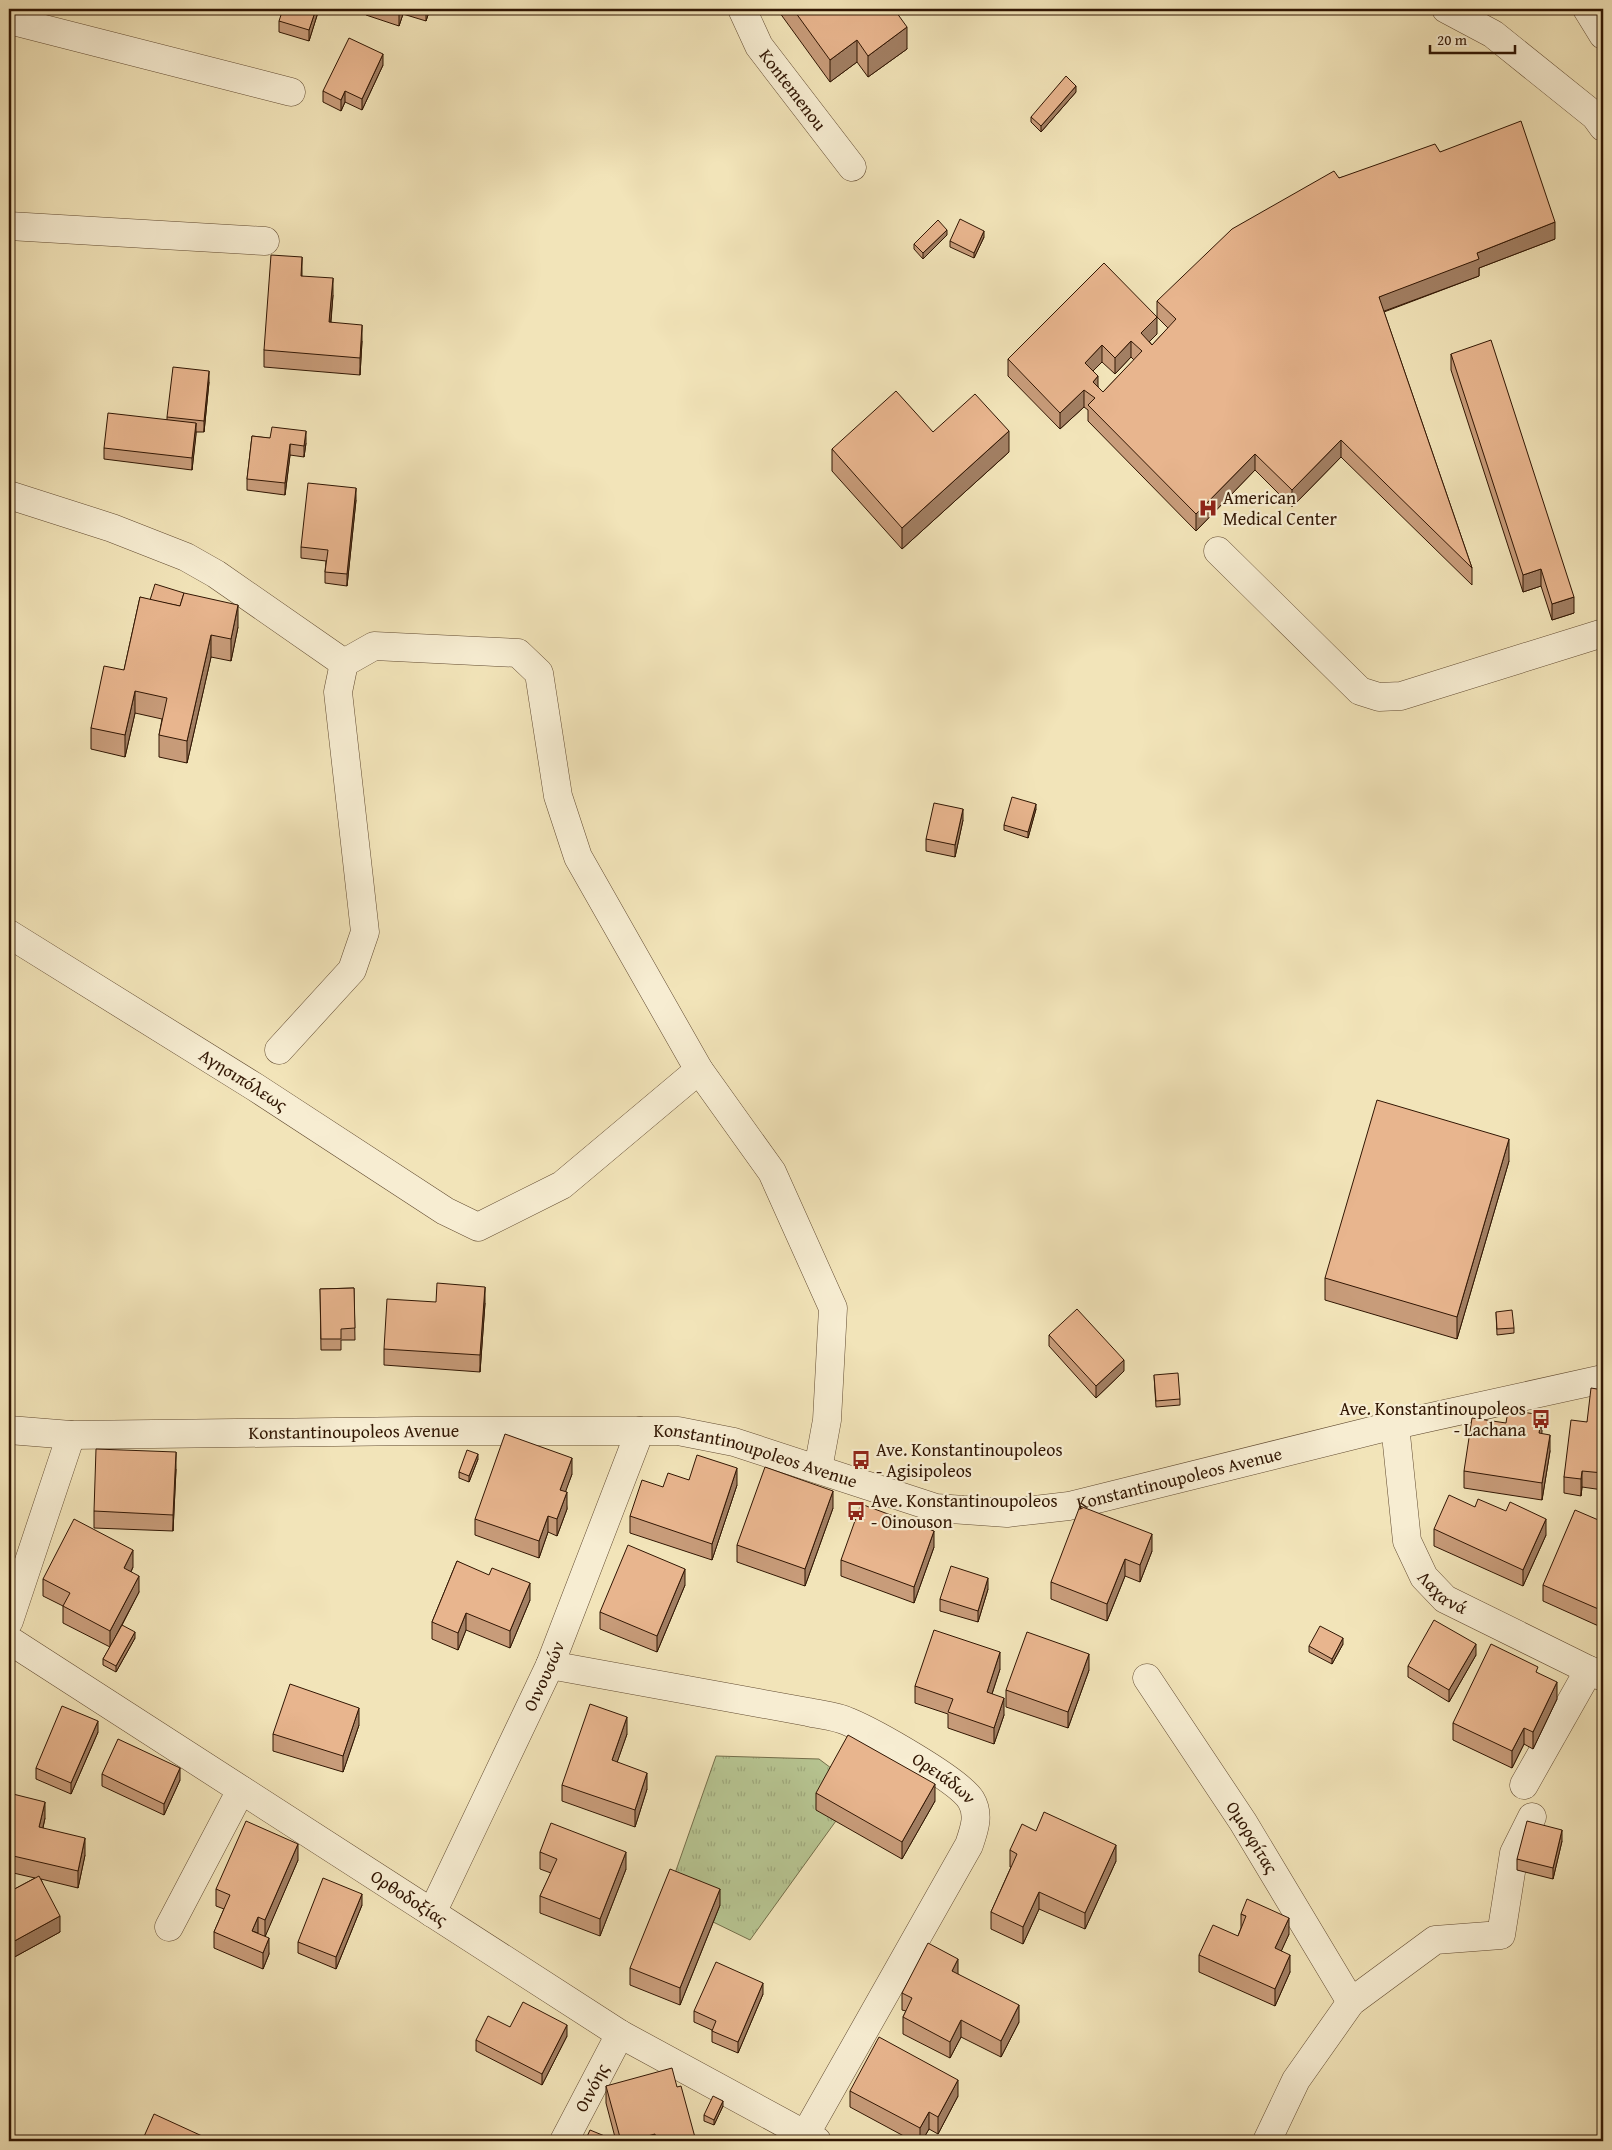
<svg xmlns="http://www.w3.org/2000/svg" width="1612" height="2150" font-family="'Gentium Book Plus',serif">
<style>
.park{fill:url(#park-tufts);stroke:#746e4a}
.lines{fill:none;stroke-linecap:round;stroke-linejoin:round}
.minor-casing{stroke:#614a30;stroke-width:29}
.minor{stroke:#f7edd2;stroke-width:28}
.wall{fill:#c89c7a;stroke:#311603;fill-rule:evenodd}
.shaded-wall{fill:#a27f63;stroke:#311603}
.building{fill:#e8b58e;stroke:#311603;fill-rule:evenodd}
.labels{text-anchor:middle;stroke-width:4.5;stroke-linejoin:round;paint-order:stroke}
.street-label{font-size:18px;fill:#311603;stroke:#f7edd2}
.poi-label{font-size:18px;fill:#311603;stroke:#f7edd2;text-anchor:start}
</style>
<defs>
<pattern id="park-tufts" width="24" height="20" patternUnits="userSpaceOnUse" patternTransform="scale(1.25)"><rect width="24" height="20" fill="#b7c592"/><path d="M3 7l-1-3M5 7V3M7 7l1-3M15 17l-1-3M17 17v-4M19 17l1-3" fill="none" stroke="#9ea87c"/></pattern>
</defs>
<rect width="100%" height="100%" fill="#f2e4b9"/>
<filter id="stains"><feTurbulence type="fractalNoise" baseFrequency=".004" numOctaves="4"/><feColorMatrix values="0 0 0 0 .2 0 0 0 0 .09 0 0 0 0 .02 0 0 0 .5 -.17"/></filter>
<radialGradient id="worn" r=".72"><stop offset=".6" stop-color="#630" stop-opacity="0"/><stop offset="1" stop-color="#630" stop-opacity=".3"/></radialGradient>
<path class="park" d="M716 1756 819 1759 859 1789 750 1940 666 1899Z"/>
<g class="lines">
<g class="minor-casing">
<g id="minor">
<path id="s1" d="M742 9 759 46 852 167"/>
<path d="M1446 9 1493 34 1595 116 1603 127"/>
<path d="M1587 9 1603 35"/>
<path d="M9 20 291 92"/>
<path d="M9 226 265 241"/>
<path d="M9 495 112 528 186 557 216 574 344 663"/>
<path d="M1218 551 1360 691 1379 697 1401 696 1603 633"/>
<path id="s2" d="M9 934 255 1087 445 1211 478 1227 562 1185 699 1070"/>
<path d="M279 1050 352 970 365 932 338 692 344 663 374 646 518 653 539 673 558 796 578 857 699 1070 772 1172 833 1308 827 1420 818 1469"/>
<path id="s3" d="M1395 1425 1407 1541 1424 1577 1445 1599 1603 1677"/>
<path id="s4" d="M9 1430 71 1435 416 1431H678L734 1442 936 1508 1007 1513 1069 1506 1395 1425 1603 1379"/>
<path d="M9 1621 71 1435"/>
<path id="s5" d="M9 1640 620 2034 817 2141"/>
<path id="s6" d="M550 1665 808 1712C821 1715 837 1716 849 1722 873 1732 959 1780 971 1800 980 1815 974 1830 969 1845L805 2135"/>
<path id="s7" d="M1147 1678 1243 1822 1351 2002"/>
<path d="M1524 1785 1589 1670"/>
<path id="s8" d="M432 1913 550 1665 640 1431"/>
<path d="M169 1927 241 1790"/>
<path id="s9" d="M564 2141 620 2034"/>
<path d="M1267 2141 1296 2080 1351 2002 1435 1940 1501 1935 1514 1853 1532 1817"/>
</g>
</g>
<use href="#minor" class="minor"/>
</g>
<g class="wall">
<path d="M319 9 309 41 279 32V21Z"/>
<path d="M366 9H430L426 21 403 14 399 26 366 15Z"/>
<path d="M777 9H894L907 49 868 77 857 62 830 82Z"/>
<path d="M383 65 362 110 345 102 341 111 323 102V91Z"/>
<path d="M1076 92 1041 132 1031 122V117Z"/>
<path d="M1440 152 1555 239 1479 268V276L1384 312 1472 568V585L1341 457 1292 507 1255 470 1196 531 1088 421V410L1084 407 1060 429 1008 376V359L1157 334 1149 341 1152 345 1168 328 1157 317V301L1339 178ZM1131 357 1134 360 1103 392 1098 387 1093 371 1102 362 1115 374Z"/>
<path d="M947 235 923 259 914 249V244Z"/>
<path d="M984 237 974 258 950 247V241Z"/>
<path d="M302 276 333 295 331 322 362 341 360 375 264 367V350Z"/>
<path d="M1451 354 1574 613 1552 620 1541 586 1523 592 1451 370Z"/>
<path d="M209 382 204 432H196L192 470 104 459V448L167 420V417Z"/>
<path d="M933 432 1009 452 902 549 832 471V449Z"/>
<path d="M252 436 306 443 304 457 290 455 285 495 247 490V479Z"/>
<path d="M356 500 347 586 325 583V572L326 561 301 558V547Z"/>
<path d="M140 597 238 627 231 661 211 657 187 763 159 757V735L162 719 135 713 125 757 91 749V728L124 670Z"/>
<path d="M1036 809 1028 838 1004 830V825Z"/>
<path d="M963 820 955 857 926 851V839Z"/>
<path d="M1509 1161 1457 1339 1325 1300V1278Z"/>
<path d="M354 1288 355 1340H341V1350H321L320 1289Z"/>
<path d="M485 1303 480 1372 384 1365V1349Z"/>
<path d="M1496 1312 1514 1328V1333L1497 1335Z"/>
<path d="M1049 1335 1124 1371 1096 1398 1049 1346Z"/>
<path d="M1154 1375 1180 1399V1405L1156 1407Z"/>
<path d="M1603 1390V1490L1582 1487 1581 1496 1564 1493V1477L1587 1422Z"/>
<path d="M1541 1433 1550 1451 1542 1500 1464 1488V1471Z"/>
<path d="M478 1459 469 1482 459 1478V1472Z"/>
<path d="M176 1469 173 1531 94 1528V1511Z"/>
<path d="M572 1474 565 1492 567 1509 557 1536 548 1532 539 1558 475 1535V1519Z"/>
<path d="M689 1480 737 1485 712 1560 630 1533V1516L663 1487Z"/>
<path d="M1475 1507 1546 1535 1523 1586 1434 1546V1529Z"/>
<path d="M833 1508 805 1586 737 1562V1545Z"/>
<path d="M1603 1522V1628L1543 1601V1585Z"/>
<path d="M934 1547 914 1603 841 1576V1560Z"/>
<path d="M1152 1551 1140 1582 1125 1576 1107 1621 1051 1599V1582Z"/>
<path d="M457 1561 530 1600 510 1648 466 1630 458 1650 432 1639V1622Z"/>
<path d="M133 1567 131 1572 139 1592 117 1635 135 1638 116 1672 103 1665V1659L110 1647 63 1623V1606L43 1596V1579Z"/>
<path d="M685 1585 657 1652 600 1629V1612Z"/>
<path d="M988 1589 978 1622 940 1611V1599Z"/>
<path d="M1343 1644 1332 1664 1309 1652V1646Z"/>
<path d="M1476 1655 1449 1702 1408 1677V1666Z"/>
<path d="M1000 1669 992 1694 1004 1715 994 1744 948 1728V1714L915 1703V1686Z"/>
<path d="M1089 1670 1068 1728 1006 1707V1690Z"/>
<path d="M1538 1673 1557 1699 1533 1749 1524 1744 1512 1768 1453 1740V1723Z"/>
<path d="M359 1725 343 1772 273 1751V1734Z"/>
<path d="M98 1732 71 1794 36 1779V1768Z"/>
<path d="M627 1734 617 1762 647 1789 635 1827 562 1801V1785Z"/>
<path d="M102 1774 180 1780 164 1815 102 1786Z"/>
<path d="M9 1793 45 1818 43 1828 85 1855 78 1888 41 1879 60 1932 9 1960V1892L35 1878 9 1872Z"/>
<path d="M816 1793 935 1801 902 1859 816 1810Z"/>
<path d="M1036 1831 1116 1861 1085 1929 1039 1909 1023 1944 991 1929V1912L1011 1867H1010V1850Z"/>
<path d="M1562 1841 1553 1879 1517 1870V1859Z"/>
<path d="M540 1852 626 1869 600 1936 540 1913V1896L551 1873 540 1869Z"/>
<path d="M298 1860 265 1936 269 1954 263 1969 214 1948V1932L224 1909 216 1906V1889Z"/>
<path d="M362 1905 336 1969 298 1953V1942Z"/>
<path d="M720 1905 680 2005 630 1985V1968Z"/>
<path d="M1241 1914 1289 1934 1281 1951 1290 1972 1275 2006 1199 1972V1955L1238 1936 1241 1928Z"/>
<path d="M958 1974 1019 2022 1001 2057 961 2037 950 2058 903 2034V2017L906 2011 902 2010V1993Z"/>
<path d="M763 1994 738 2053 712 2042V2030L694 2022V2011Z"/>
<path d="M510 2027 567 2036 542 2085 476 2051V2040Z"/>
<path d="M606 2086 677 2087 696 2141H616L606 2103Z"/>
<path d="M850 2091 958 2096 938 2134 929 2129 922 2141H913L850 2107Z"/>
<path d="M723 2106 714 2125 704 2121V2115Z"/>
</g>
<g class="shaded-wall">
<path d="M316 9H319L309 41V30Z"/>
<path d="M399 9H403V14L399 26Z"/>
<path d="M426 9H430L426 21Z"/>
<path d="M907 27V49L868 77V56Z"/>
<path d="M857 40V62L830 82V60Z"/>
<path d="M383 54V65L362 110V99Z"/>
<path d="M1076 86V92L1041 132V126Z"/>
<path d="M345 91V102L341 111V100Z"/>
<path d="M1555 222V239L1479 268V276L1379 313V297L1477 253Z"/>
<path d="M947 230V235L923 259V253Z"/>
<path d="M984 231V237L974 258V253Z"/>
<path d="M302 257V274L301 292V276Z"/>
<path d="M333 278V295L329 339V322Z"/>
<path d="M1157 317V334L1141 350V333Z"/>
<path d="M362 325V341L360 375V358Z"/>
<path d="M1131 341V357L1115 374V358Z"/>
<path d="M1102 345V362L1085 379V363Z"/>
<path d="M209 371V382L204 432V421Z"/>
<path d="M1098 376V393L1093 382Z"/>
<path d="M1084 390V407L1060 429V413Z"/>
<path d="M196 423V435L192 470V458Z"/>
<path d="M306 431V443L304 457V446Z"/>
<path d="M1009 431V452L902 549V528Z"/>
<path d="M1341 440V457L1292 507V490Z"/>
<path d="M290 444V455L285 495V483Z"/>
<path d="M1255 454V470L1196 531V514Z"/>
<path d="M356 488V500L347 586V574Z"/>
<path d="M1541 569V586L1523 592V575Z"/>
<path d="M1574 597V613L1552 620V604Z"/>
<path d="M238 605V627L231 661V639Z"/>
<path d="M211 635V657L187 763V741Z"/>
<path d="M135 691V713L125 757V735Z"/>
<path d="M1036 804V809L1028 838V832Z"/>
<path d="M963 809V820L955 857V845Z"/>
<path d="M1509 1139V1161L1457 1339V1317Z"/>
<path d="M485 1287V1303L480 1372V1355Z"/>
<path d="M1124 1360V1371L1096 1398V1386Z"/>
<path d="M1542 1415V1432L1539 1449V1433Z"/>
<path d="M1550 1435V1451L1542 1500V1483Z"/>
<path d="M176 1452V1469L173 1531V1515Z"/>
<path d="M478 1454V1459L469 1482V1476Z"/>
<path d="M572 1458V1474L560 1507V1490Z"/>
<path d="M737 1468V1485L712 1560V1544Z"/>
<path d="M1582 1471V1487L1581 1496V1479Z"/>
<path d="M833 1491V1508L805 1586V1569Z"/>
<path d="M567 1492V1509L557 1536V1519Z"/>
<path d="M548 1516V1532L539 1558V1541Z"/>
<path d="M1546 1519V1535L1523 1586V1570Z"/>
<path d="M934 1531V1547L914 1603V1587Z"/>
<path d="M1152 1534V1551L1140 1582V1565Z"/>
<path d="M133 1550V1567L124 1585V1568Z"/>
<path d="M1125 1559V1576L1107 1621V1604Z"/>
<path d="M685 1569V1585L657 1652V1636Z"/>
<path d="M139 1576V1592L110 1647V1631Z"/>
<path d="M988 1578V1589L978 1622V1611Z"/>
<path d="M530 1583V1600L510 1648V1631Z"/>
<path d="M466 1613V1630L458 1650V1633Z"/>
<path d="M135 1632V1638L116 1672V1666Z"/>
<path d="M1343 1638V1644L1332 1664V1659Z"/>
<path d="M1476 1644V1655L1449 1702V1690Z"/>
<path d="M1000 1652V1669L987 1709V1692Z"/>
<path d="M1089 1654V1670L1068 1728V1712Z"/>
<path d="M1557 1682V1699L1533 1749V1732Z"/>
<path d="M1004 1698V1715L994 1744V1728Z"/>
<path d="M359 1708V1725L343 1772V1756Z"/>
<path d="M627 1717V1734L612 1777V1760Z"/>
<path d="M98 1721V1732L71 1794V1783Z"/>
<path d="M1524 1728V1744L1512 1768V1751Z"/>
<path d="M180 1768V1780L164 1815V1804Z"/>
<path d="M647 1773V1789L635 1827V1810Z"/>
<path d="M935 1784V1801L902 1859V1842Z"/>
<path d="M45 1802V1818L39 1844V1827Z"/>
<path d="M1562 1830V1841L1553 1879V1868Z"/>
<path d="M85 1838V1855L78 1888V1871Z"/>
<path d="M298 1844V1860L265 1937V1920Z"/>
<path d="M1116 1845V1861L1085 1929V1913Z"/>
<path d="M626 1852V1869L600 1936V1919Z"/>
<path d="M720 1889V1905L680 2005V1988Z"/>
<path d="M1039 1892V1909L1023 1944V1927Z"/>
<path d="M362 1894V1905L336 1969V1957Z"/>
<path d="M60 1916V1932L9 1960V1944Z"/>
<path d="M258 1917V1933L252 1931Z"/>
<path d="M1289 1918V1934L1275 1965V1948Z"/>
<path d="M269 1938V1954L263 1969V1953Z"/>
<path d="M1290 1955V1972L1275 2006V1989Z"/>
<path d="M958 1959V1976L952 1971Z"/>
<path d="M763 1983V1994L738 2053V2042Z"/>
<path d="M1019 2005V2022L1001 2057V2041Z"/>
<path d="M961 2020V2037L950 2058V2042Z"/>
<path d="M567 2025V2036L542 2085V2074Z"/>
<path d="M958 2080V2096L938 2134V2117Z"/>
<path d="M723 2101V2106L714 2125V2120Z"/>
<path d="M929 2112V2129L922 2141H920V2128Z"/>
<path d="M655 2134V2141H629Z"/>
</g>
<g class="building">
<path d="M283 9H316L309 30 279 21Z"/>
<path d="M793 9H894L907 27 868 56 857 40 830 60Z"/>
<path d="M349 38 383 54 362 99 345 91 341 100 323 91Z"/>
<path d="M1066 76 1076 86 1041 126 1031 117Z"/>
<path d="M1521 121 1555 222 1477 253 1479 259 1379 297 1472 568 1341 440 1292 490 1255 454 1196 514 1088 405 1095 398 1084 390 1060 413 1008 359 1104 263 1157 317 1141 333 1152 345 1176 319 1157 301 1232 229 1334 171 1339 178 1435 144 1440 152ZM1131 341 1142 351 1103 392 1093 382 1098 376 1085 363 1102 345 1115 358Z"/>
<path d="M960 219 984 231 974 253 950 241Z"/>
<path d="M938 220 947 230 923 253 914 244Z"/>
<path d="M271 255 302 257 301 276 333 278 329 322 362 325 360 358 264 350Z"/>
<path d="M1491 340 1574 597 1552 604 1541 569 1523 575 1451 354Z"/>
<path d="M173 367 209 371 204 421 167 417Z"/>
<path d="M896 391 933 432 975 394 1009 431 902 528 832 449Z"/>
<path d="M108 413 196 423 192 458 104 448Z"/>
<path d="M272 427 306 431 304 446 290 444 285 483 247 479 252 436 270 438Z"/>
<path d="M308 483 356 488 347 574 325 572 328 550 301 547Z"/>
<path d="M155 584 184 593 180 606 150 600Z"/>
<path d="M184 593 238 605 231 639 211 635 187 741 159 735 167 698 135 691 125 735 91 728 104 666 124 670 140 597 180 606Z"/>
<path d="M1012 797 1036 804 1028 832 1004 825Z"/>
<path d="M934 803 963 809 955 845 926 839Z"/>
<path d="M1377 1100 1509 1139 1457 1317 1325 1278Z"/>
<path d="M437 1283 485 1287 480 1355 384 1349 387 1299 436 1302Z"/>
<path d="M354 1288 355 1328 341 1329V1339H321L320 1289Z"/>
<path d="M1077 1309 1124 1360 1096 1386 1049 1335Z"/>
<path d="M1512 1310 1514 1328 1497 1329 1496 1312Z"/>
<path d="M1178 1373 1180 1399 1156 1401 1154 1375Z"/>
<path d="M1591 1388 1603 1390V1473L1582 1471 1581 1479 1564 1477 1571 1420 1587 1422Z"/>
<path d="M1508 1410 1542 1415 1539 1433 1550 1435 1542 1483 1464 1471 1472 1418 1506 1423Z"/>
<path d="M505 1434 572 1458 560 1490 567 1492 557 1519 548 1516 539 1541 475 1519Z"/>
<path d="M96 1449 176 1452 173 1515 94 1511Z"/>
<path d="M467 1450 478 1454 469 1476 459 1472Z"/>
<path d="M697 1455 737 1468 712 1544 630 1516 642 1480 663 1487 668 1473 689 1480Z"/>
<path d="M765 1467 833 1491 805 1569 737 1545Z"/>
<path d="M1449 1495 1475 1507 1478 1499 1506 1511 1510 1502 1546 1519 1523 1570 1434 1529Z"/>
<path d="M861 1504 934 1531 914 1587 841 1560Z"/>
<path d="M1080 1506 1152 1534 1140 1565 1125 1559 1107 1604 1051 1582Z"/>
<path d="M1575 1510 1603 1522V1611L1543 1585Z"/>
<path d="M74 1519 133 1550 124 1568 139 1576 110 1631 63 1606 70 1593 43 1579Z"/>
<path d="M628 1545 685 1569 657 1636 600 1612Z"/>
<path d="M457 1561 489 1575 492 1568 530 1583 510 1631 466 1613 458 1633 432 1622Z"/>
<path d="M951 1566 988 1578 978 1611 940 1599Z"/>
<path d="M1434 1620 1476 1644 1449 1690 1408 1666Z"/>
<path d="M122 1625 135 1632 116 1666 103 1659Z"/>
<path d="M1320 1626 1343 1638 1332 1659 1309 1646Z"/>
<path d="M934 1630 1000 1652 987 1692 1004 1698 994 1728 948 1712 953 1699 915 1686Z"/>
<path d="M1027 1632 1089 1654 1068 1712 1006 1690Z"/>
<path d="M1491 1644 1538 1667 1536 1672 1557 1682 1533 1732 1524 1728 1512 1751 1453 1723Z"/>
<path d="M290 1684 359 1708 343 1756 273 1734Z"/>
<path d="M590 1704 627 1717 612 1760 647 1773 635 1810 562 1785Z"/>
<path d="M62 1706 98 1721 71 1783 36 1768Z"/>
<path d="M848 1735 935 1784 902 1842 816 1793Z"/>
<path d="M118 1739 180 1768 164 1804 102 1774Z"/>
<path d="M9 1793 45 1802 39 1827 85 1838 78 1871 9 1855Z"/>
<path d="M1044 1812 1116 1845 1085 1913 1039 1892 1023 1927 991 1912 1017 1854 1010 1850 1022 1824 1036 1831Z"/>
<path d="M246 1821 298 1844 265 1920 258 1917 252 1931 269 1938 263 1953 214 1932 230 1895 216 1889Z"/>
<path d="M1527 1821 1562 1830 1553 1868 1517 1859Z"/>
<path d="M551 1823 626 1852 600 1919 540 1896 557 1859 540 1852Z"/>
<path d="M670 1869 720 1889 680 1988 630 1968Z"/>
<path d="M39 1876 60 1916 9 1944V1892Z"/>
<path d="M323 1878 362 1894 336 1957 298 1942Z"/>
<path d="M1247 1899 1289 1918 1275 1948 1290 1955 1275 1989 1199 1955 1213 1925 1238 1936 1246 1916 1241 1914Z"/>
<path d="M928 1943 958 1959 952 1971 1019 2005 1001 2041 961 2020 950 2042 903 2017 912 1998 902 1993Z"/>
<path d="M716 1962 763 1983 738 2042 712 2031 716 2021 694 2011Z"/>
<path d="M523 2002 567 2025 542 2074 476 2040 488 2016 510 2027Z"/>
<path d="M879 2037 958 2080 938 2117 929 2112 920 2128 850 2091Z"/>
<path d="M672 2068 677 2087 681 2086 696 2141H657L655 2134 629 2141H621L606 2086Z"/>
<path d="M713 2096 723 2101 714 2120 704 2115Z"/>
<path d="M154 2114 213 2141H142Z"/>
<path d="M590 2130 612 2139 611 2141H585Z"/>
</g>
<defs>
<g id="hospital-bare" transform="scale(1.5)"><path d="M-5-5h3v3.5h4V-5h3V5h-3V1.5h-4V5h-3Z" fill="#8f2418" stroke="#f7edd2" stroke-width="2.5" paint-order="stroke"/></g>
<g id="bus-bare" transform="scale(1.5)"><path d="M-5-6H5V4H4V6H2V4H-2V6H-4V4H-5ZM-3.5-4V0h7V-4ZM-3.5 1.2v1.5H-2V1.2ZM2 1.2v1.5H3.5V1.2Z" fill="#8f2418" stroke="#f7edd2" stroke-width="2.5" paint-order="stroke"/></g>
</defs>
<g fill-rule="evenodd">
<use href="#hospital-bare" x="1208" y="508"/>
<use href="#bus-bare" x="1541" y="1419"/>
<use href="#bus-bare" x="861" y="1460"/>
<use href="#bus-bare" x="856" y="1511"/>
</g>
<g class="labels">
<g class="street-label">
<text dy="6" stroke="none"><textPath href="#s1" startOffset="96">Kontemenou</textPath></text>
<text dy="6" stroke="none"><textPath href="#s2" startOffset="276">Αγησιπόλεως</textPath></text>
<text dy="6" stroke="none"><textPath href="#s4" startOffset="345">Konstantinoupoleos Avenue</textPath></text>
<text dy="6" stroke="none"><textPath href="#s4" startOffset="750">Konstantinoupoleos Avenue</textPath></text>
<text dy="6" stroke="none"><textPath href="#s4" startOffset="1186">Konstantinoupoleos Avenue</textPath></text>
<text dy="6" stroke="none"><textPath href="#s3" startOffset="181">Λαχανά</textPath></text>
<text dy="6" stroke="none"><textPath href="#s8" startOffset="262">Οινουσών</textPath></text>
<text dy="6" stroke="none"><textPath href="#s6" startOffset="415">Ορειάδων</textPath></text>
<text dy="6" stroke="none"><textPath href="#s7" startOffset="191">Ομορφίτας</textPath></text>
<text dy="6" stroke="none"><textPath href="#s5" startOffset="476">Ορθοδοξίας</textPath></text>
<text dy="6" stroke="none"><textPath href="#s9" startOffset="60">Οινόης</textPath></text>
</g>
<g class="poi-label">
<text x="1223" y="504">American<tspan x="1223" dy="21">Medical Center</tspan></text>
<text x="1526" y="1415" text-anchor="end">Ave. Konstantinoupoleos<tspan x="1526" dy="21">- Lachana</tspan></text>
<text x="876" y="1456">Ave. Konstantinoupoleos<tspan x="876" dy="21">- Agisipoleos</tspan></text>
<text x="871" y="1507">Ave. Konstantinoupoleos<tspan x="871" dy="21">- Oinouson</tspan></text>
</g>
</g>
<rect width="1612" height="2150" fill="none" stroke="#f2e4b9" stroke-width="30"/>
<rect x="10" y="10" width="1592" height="2130" fill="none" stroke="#311603" stroke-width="2.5"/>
<rect x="15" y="15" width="1582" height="2120" fill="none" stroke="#311603"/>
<path d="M1430 45v8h85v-8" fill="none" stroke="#311603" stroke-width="2.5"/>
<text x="1437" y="45" font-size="15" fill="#311603" stroke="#f7edd2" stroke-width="4" paint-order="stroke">20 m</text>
<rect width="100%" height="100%" filter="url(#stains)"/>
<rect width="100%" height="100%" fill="url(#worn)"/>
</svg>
